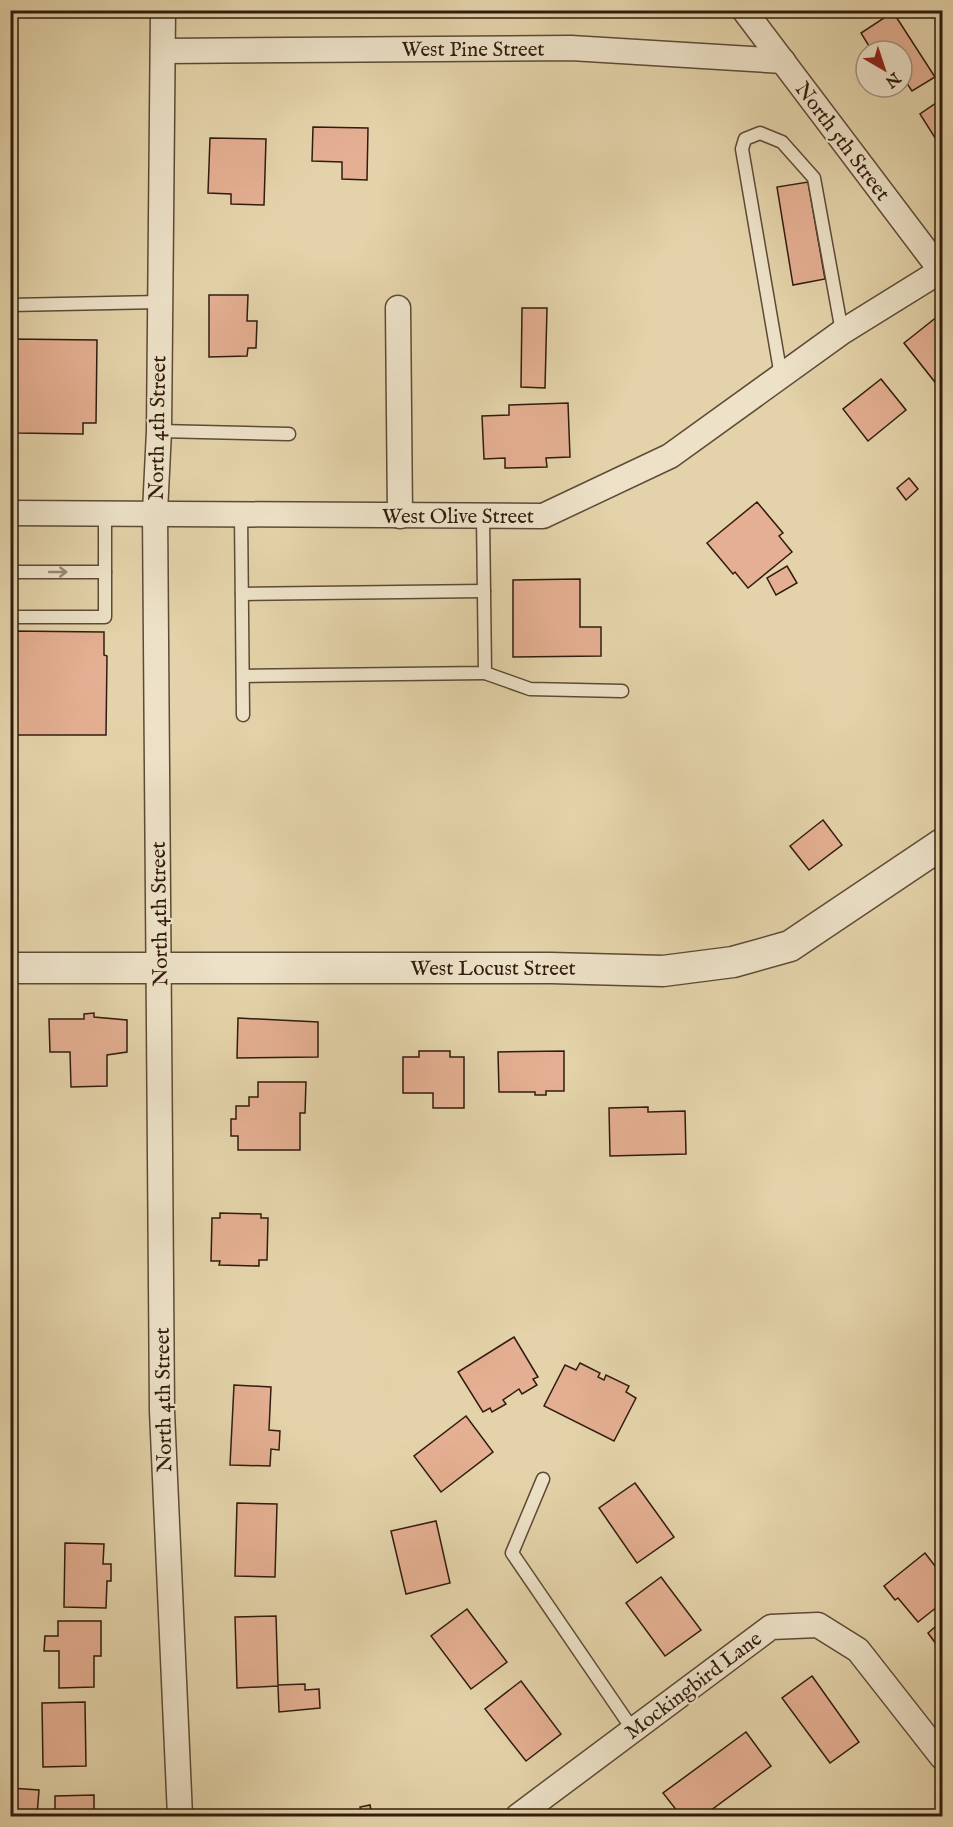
<svg xmlns="http://www.w3.org/2000/svg" width="953" height="1827" font-family="'IM FELL English',serif">
<style>
.building{fill:#e4af92;stroke:#311c0f;stroke-width:1.5}
.lines{fill:none;stroke-linecap:round;stroke-linejoin:round}
.service-casing{stroke:#5e4a36;stroke-width:15}
.minor-casing{stroke:#5e4a36;stroke-width:27}
.tertiary-casing{stroke:#5e4a36;stroke-width:33}
.service{stroke:#ede2c8;stroke-width:12}
.minor{stroke:#ede2c8;stroke-width:24}
.tertiary{stroke:#ede2c8;stroke-width:30}
.oneway{stroke:#988975}
.labels{text-anchor:middle;stroke-width:4.5;stroke-linejoin:round;paint-order:stroke}
.street-label{font-size:21px;fill:#311c0f;stroke:#ede2c8}
</style>
<rect width="100%" height="100%" fill="#e4d3aa"/>
<filter id="stains"><feTurbulence type="fractalNoise" baseFrequency=".00333" numOctaves="4"/><feColorMatrix values="0 0 0 0 .2 0 0 0 0 .09 0 0 0 0 .02 0 0 0 .5 -.17"/></filter>
<radialGradient id="worn" r=".72"><stop offset=".6" stop-color="#630" stop-opacity="0"/><stop offset="1" stop-color="#630" stop-opacity=".3"/></radialGradient>
<g class="building">
<path d="M848 10H862L852 17Z"/>
<path d="M893 12 935 77 912 91 902 76V51H872L861 33Z"/>
<path d="M942 99V149L920 114Z"/>
<path d="M313 127 368 128 367 180 342 179V162L312 161Z"/>
<path d="M210 138 266 139 264 205 231 204V194L208 193Z"/>
<path d="M808 182 825 279 793 285 777 187Z"/>
<path d="M209 295H248L247 321H257L256 348H248L247 356 209 357Z"/>
<path d="M522 308H547L545 388 521 387Z"/>
<path d="M938 316 942 321V391L904 343Z"/>
<path d="M10 339 97 340 96 423H83V434L17 433V421H10Z"/>
<path d="M881 379 906 410 868 441 843 409Z"/>
<path d="M568 403 570 457 546 458 547 467 505 468V458L484 459 482 416 509 415V405Z"/>
<path d="M909 478 918 489 906 500 897 488Z"/>
<path d="M757 502 783 533 779 536 792 552 748 588 735 572 733 574 707 543Z"/>
<path d="M787 566 797 583 776 595 767 578Z"/>
<path d="M580 579V627H601V656L513 657V580Z"/>
<path d="M10 631 104 632V655L107 656 106 735H10Z"/>
<path d="M823 820 842 845 809 870 790 846Z"/>
<path d="M94 1013V1017L127 1020V1052L107 1055V1086L71 1087 70 1052H50L49 1019H84V1014Z"/>
<path d="M238 1018 318 1022V1057L237 1058Z"/>
<path d="M419 1051H450V1057H464V1108H433V1093H403V1057H419Z"/>
<path d="M564 1051V1091H546V1095H535V1092H499L498 1052Z"/>
<path d="M258 1082H306L305 1113H300V1150H238V1136H231V1119H236V1106H249V1097H258Z"/>
<path d="M648 1107V1112L685 1111 686 1154 610 1156 609 1108Z"/>
<path d="M220 1213 261 1214V1218H268L267 1260H259V1266L219 1265 220 1261H211L212 1218H220Z"/>
<path d="M514 1337 538 1377 533 1379 537 1385 522 1394 519 1389 503 1400 506 1404 492 1412 490 1408 483 1412 458 1372Z"/>
<path d="M580 1363 600 1373 598 1377 604 1380 606 1375 629 1386 626 1392 636 1398 614 1441 544 1406 565 1365 576 1370Z"/>
<path d="M234 1385 271 1387 269 1430 280 1431 279 1450 271 1449 270 1466 230 1465Z"/>
<path d="M466 1416 493 1452 441 1492 414 1456Z"/>
<path d="M635 1483 674 1537 637 1563 599 1508Z"/>
<path d="M237 1503 277 1504 275 1577 235 1576Z"/>
<path d="M436 1521 450 1583 406 1594 391 1531Z"/>
<path d="M65 1543 104 1544 103 1564H111V1581H107L106 1608 64 1607Z"/>
<path d="M925 1553 942 1575V1583L936 1589 942 1596V1603L918 1622 898 1598 895 1600 884 1586Z"/>
<path d="M661 1577 701 1630 665 1656 626 1603Z"/>
<path d="M467 1609 507 1662 471 1689 431 1636Z"/>
<path d="M276 1616 278 1685 305 1684V1690L319 1689 320 1708 279 1712 278 1686 237 1688 235 1617Z"/>
<path d="M58 1621H101V1656H94V1687L59 1688V1651H44L45 1636H58Z"/>
<path d="M942 1621V1652L928 1633Z"/>
<path d="M812 1676 859 1742 830 1763 782 1698Z"/>
<path d="M521 1681 561 1734 526 1761 485 1709Z"/>
<path d="M85 1702 86 1766 43 1767 42 1703Z"/>
<path d="M746 1732 771 1766 703 1816H681L663 1793Z"/>
<path d="M10 1788 39 1790 37 1816 10 1815Z"/>
<path d="M94 1795V1816H55V1796Z"/>
<path d="M370 1805 372 1816H362L360 1807Z"/>
</g>
<g class="lines">
<g class="service-casing">
<g id="service">
<path d="M10 15 18 10"/>
<path d="M10 305 160 302"/>
<path d="M781 376 742 149 745 139 760 133 782 142 814 178 842 332"/>
<path d="M159 431 289 434"/>
<path d="M241 514 243 715"/>
<path d="M10 572H105"/>
<path d="M242 594 484 591"/>
<path d="M10 617H105V513"/>
<path d="M485 673 530 689 622 691"/>
<path d="M243 676 485 673 483 516"/>
<path d="M543 1479 512 1553 633 1730"/>
</g>
</g>
<g class="minor-casing">
<g id="minor">
<path d="M163 10 159 431 155 512 162 1411 180 1816"/>
<path d="M744 10 942 272"/>
<path d="M163 51 571 48 783 61"/>
<path d="M398 308 400 516"/>
<path d="M10 513 543 516 670 456 842 332 942 270"/>
<path d="M518 1816 771 1627 818 1625 858 1650 942 1757"/>
</g>
</g>
<g class="tertiary-casing">
<path id="tertiary" d="M10 968H551L663 971 733 962 790 946 942 844"/>
</g>
<use href="#service" class="service"/>
<use href="#minor" class="minor"/>
<use href="#tertiary" class="tertiary"/>
</g>
<defs><path id="oneway-shaft" d="M-6 0H5M1.5-3L5.5 0L1.5 3" fill="none" stroke-width="1.6" stroke-linecap="round" stroke-linejoin="round" transform="scale(1.5)"/></defs>
<use class="oneway" href="#oneway-shaft" transform="translate(58 572)"/>
<g class="labels">
<g class="street-label">
<text x="473" y="56">West Pine Street</text>
<text transform="translate(843 141) rotate(53)" y="7">North 5th Street</text>
<text transform="translate(157 428) rotate(-89)" y="7">North 4th Street</text>
<text x="458" y="523">West Olive Street</text>
<text transform="translate(159 914) rotate(-91)" y="7">North 4th Street</text>
<text x="493" y="975">West Locust Street</text>
<text transform="translate(163 1400) rotate(-91)" y="7">North 4th Street</text>
<text transform="translate(693 1685) rotate(-37)" y="7">Mockingbird Lane</text>
</g>
</g>
<rect width="953" height="1827" fill="none" stroke="#e4d3aa" stroke-width="36"/>
<rect x="12" y="12" width="929" height="1803" fill="none" stroke="#311c0f" stroke-width="3"/>
<rect x="18" y="18" width="917" height="1791" fill="none" stroke="#311c0f" stroke-width="1.5"/>
<g transform="translate(884 69) rotate(141)"><circle r="28" fill="#ede2c8" stroke="#a2937e" stroke-width="1.5"/>
<path d="M0-4.5L10 22L0 15L-10 22Z" fill="#8f2418"/>
<text y="-9" font-size="16" font-weight="bold" text-anchor="middle" fill="#311c0f">N</text>
</g>
<rect width="100%" height="100%" filter="url(#stains)"/>
<rect width="100%" height="100%" fill="url(#worn)"/>
</svg>
